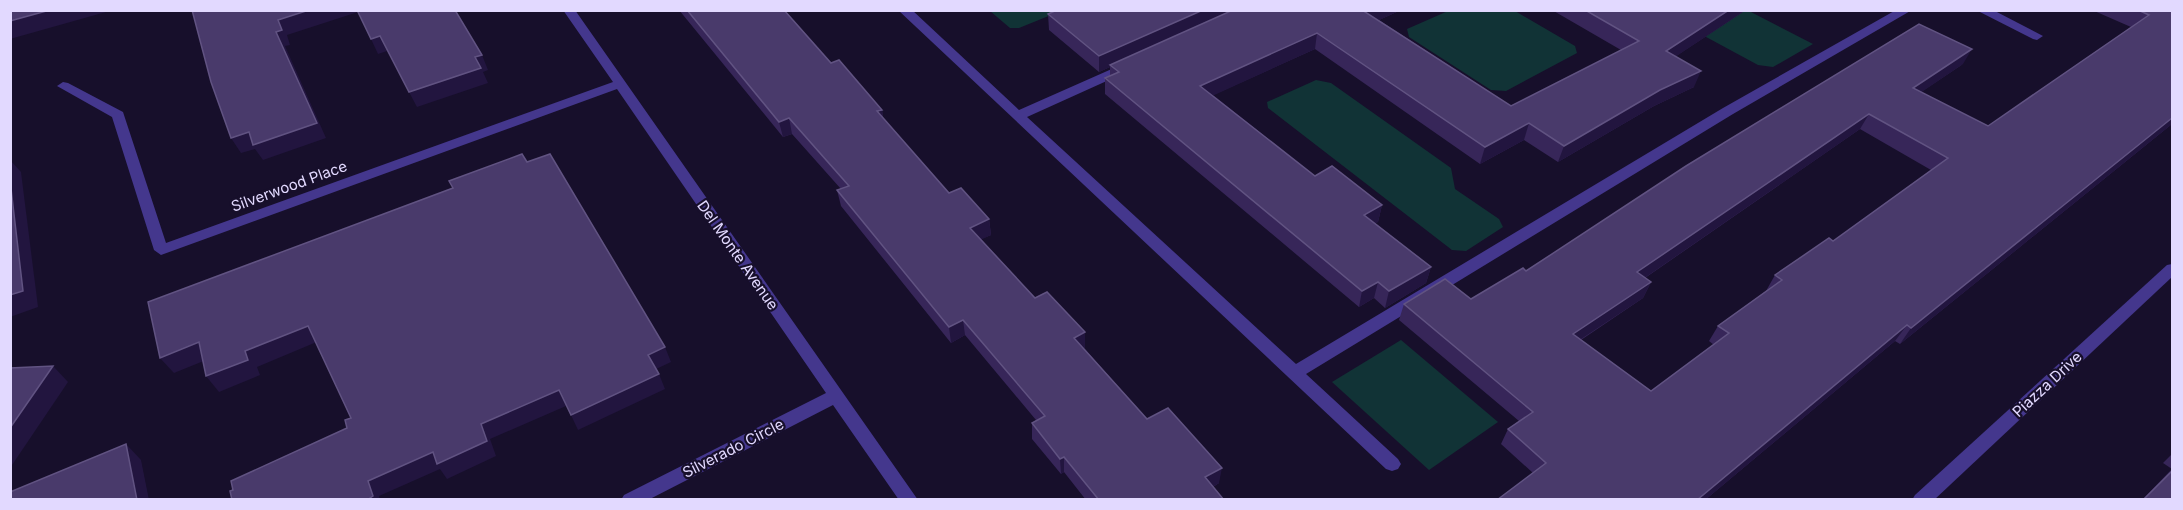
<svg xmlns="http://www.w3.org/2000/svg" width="2183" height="510" font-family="Inter,sans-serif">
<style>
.green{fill:#113336}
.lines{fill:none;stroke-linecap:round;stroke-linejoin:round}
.minor{fill:#44378d;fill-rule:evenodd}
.wall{fill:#372659;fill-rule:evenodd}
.shaded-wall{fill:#22153f}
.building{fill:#493a6b;stroke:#615382;stroke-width:1.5;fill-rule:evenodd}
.labels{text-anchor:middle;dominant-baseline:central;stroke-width:4.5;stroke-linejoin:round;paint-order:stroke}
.street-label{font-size:15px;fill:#e2d9ff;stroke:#170f2b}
</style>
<rect width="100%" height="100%" fill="#170f2b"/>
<g class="green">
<path d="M990,11H1061L1019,28H1010Z"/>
<path d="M1448,11H1515L1575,46L1577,53L1506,91L1491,90L1409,37L1407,29Z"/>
<path d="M1658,11H1749L1813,44L1773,67L1758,65Z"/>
<path d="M1316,80L1331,83L1451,168L1455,189L1499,219L1503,227L1466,251L1452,250L1268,108L1267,102Z"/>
<path d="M1401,340L1498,422L1429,470L1332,382Z"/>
</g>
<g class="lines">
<g class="minor">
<path d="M563,10H575L918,500H899L833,405L648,500H621L624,495L826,393L617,89L161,255L154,250L112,117L57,86L63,82L68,83L123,112L166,243L613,82Z"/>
<path d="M898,10H912L1019,110L1123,64H1131V70L1027,117L1296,364L1723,108L1896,10H1912L1733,114L1306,374L1398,459L1401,464L1398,469L1392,471L1386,469Z"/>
<path d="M1976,10H1993L2043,36L2037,40L2033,39Z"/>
<path d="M2172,264V277L1934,500H1912L1915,495L2167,265Z"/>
</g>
</g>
<g class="wall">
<path d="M679,10H786L785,11L831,63L882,110L883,118L949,193L989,219L991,235L981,239L1035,298L1085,348H1084L1147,419L1219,483L1213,487L1224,500H1086L1064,472L1061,474L1032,439V423L1036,420L965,335L951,343L841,206L837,190L841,189L792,134L783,137Z"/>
<path d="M1057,10H1401L1379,20L1511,106L1621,50L1552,10H1746L1676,56L1694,87L1654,106L1558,162L1524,140L1480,164L1315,49L1213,95L1315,176L1382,205L1378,222L1375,223L1431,267L1426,283L1385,308L1374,298L1359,307L1105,94V78L1110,76V67L1099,72L1049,30L1048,14Z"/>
<path d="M2092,10H2172V124L1900,344L1895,341L1705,500H1497L1533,473L1501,444L1508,429L1519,421L1399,320L1404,304L1471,299L1526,271L1963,64L1921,92L1988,126L2131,27ZM1860,129L1931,170L1833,241L1775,275L1766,291L1718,326L1709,341L1714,345L1651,391L1581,340L1643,298L1651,282L1645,278Z"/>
<path d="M2172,454V469L2163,463Z"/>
<path d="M2172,469V500H2142Z"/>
</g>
<g class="shaded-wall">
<path d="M50,10H113L10,39V21Z"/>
<path d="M309,10H357L358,12L287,35L290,45L285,46L326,138L263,160L255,149L241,153L231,138L278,20Z"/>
<path d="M1203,10H1238L1110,65V67L1099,72V56Z"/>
<path d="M1368,10H1401L1362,28L1365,12Z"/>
<path d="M1729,10H1746L1660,67L1666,51Z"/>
<path d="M1317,33L1315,49L1199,102L1200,86Z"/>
<path d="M380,36L387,51L378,54L371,39Z"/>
<path d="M1972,49L1963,64L1904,104L1913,88Z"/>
<path d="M482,55L488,70L483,72L488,83L417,107L409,92L475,57Z"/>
<path d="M1701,71L1694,87L1654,106L1558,162L1564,146L1660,90Z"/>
<path d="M882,110L884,125L877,111Z"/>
<path d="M1869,114L1860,129L1630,288L1637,272Z"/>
<path d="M789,118L792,134L783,137L779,122Z"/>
<path d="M2172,118V124L1900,344L1911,328Z"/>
<path d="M1529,123L1524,140L1480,164L1485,147Z"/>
<path d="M10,160L21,172L38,307L10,317Z"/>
<path d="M1382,205L1378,222L1361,231L1364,215Z"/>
<path d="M989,219L991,235L972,244L970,228Z"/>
<path d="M1431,267L1426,283L1385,308L1389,291Z"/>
<path d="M1378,282L1374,298L1359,307L1362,291Z"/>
<path d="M1651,282L1643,298L1566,349L1573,334Z"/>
<path d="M963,320L965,335L951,343L949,327Z"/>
<path d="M1907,325L1895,341L1705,500H1697Z"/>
<path d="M308,326L319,341L257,367L260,375L219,392L206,376L245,351Z"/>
<path d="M1085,332V348L1074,353V338Z"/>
<path d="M199,342L211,358L174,373L160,358Z"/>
<path d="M665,347L671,362L654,370L648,355Z"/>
<path d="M53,366L68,382L10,468V428Z"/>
<path d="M659,374L665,389L578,430L571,415Z"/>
<path d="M559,390L566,406L490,439L496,456L447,479L440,469L379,496L380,500H367L368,481L481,424Z"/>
<path d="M126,444L141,460L149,500H137Z"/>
<path d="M1064,457V472L1061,474L1060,459Z"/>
<path d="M1222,468L1219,483L1203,493L1205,477Z"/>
</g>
<g class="building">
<path d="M10,10H50L10,21Z"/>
<path d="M192,10H309L278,20L282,30L276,32L317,123L253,145L249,132L231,138L211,82Z"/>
<path d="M357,10H455L482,55L475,57L481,68L409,92L380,36L371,39Z"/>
<path d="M687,10H784L831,63L839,60L882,110L877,111L949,193L961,188L989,219L970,228L1035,298L1047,292L1085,332L1074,338L1147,419L1168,408L1222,468L1205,477L1224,500H1099L1064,457L1060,459L1032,423L1045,416L963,320L949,327L837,190L849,186L789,118L779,122Z"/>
<path d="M1057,10H1203L1099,56L1048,14Z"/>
<path d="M1233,10H1368L1365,12L1511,106L1639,41L1585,10H1729L1666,51L1701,71L1660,90L1564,146L1529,123L1485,147L1317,33L1200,86L1315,176L1332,166L1382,205L1364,215L1431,267L1389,291L1378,282L1362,291L1105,78L1119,72L1110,65Z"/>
<path d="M2138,10H2172V118L1911,328L1907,325L1697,500H1497L1546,463L1508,429L1533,412L1404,304L1445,279L1471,299L1523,268L1526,271L1686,166L1919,24L1972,49L1913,88L1988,126L2149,15ZM1869,114L1948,158L1833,241L1829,238L1775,275L1782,280L1718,326L1729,333L1651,391L1573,334L1651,282L1637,272Z"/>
<path d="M522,154L527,162L550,154L665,347L648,355L659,374L571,415L559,390L481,424L487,441L437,464L433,452L368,481L373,496L367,500H232L230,491L233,490L231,481L347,428L345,420L351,418L308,326L245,351L248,360L206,376L199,342L160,358L148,302L453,188L449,181Z"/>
<path d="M10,180L23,291L10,295Z"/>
<path d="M53,366L10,428V368Z"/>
<path d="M126,444L137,500H10V492Z"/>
<path d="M2172,471V500H2143Z"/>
</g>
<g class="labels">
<g class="street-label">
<text transform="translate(289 186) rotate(-20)">Silverwood Place</text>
<text transform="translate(738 255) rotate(55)">Del Monte Avenue</text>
<text transform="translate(2047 384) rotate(-43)">Piazza Drive</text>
<text transform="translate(733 448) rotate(-27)">Silverado Circle</text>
</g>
</g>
<rect width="2183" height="510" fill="none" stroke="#e2d9ff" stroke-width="24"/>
</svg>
